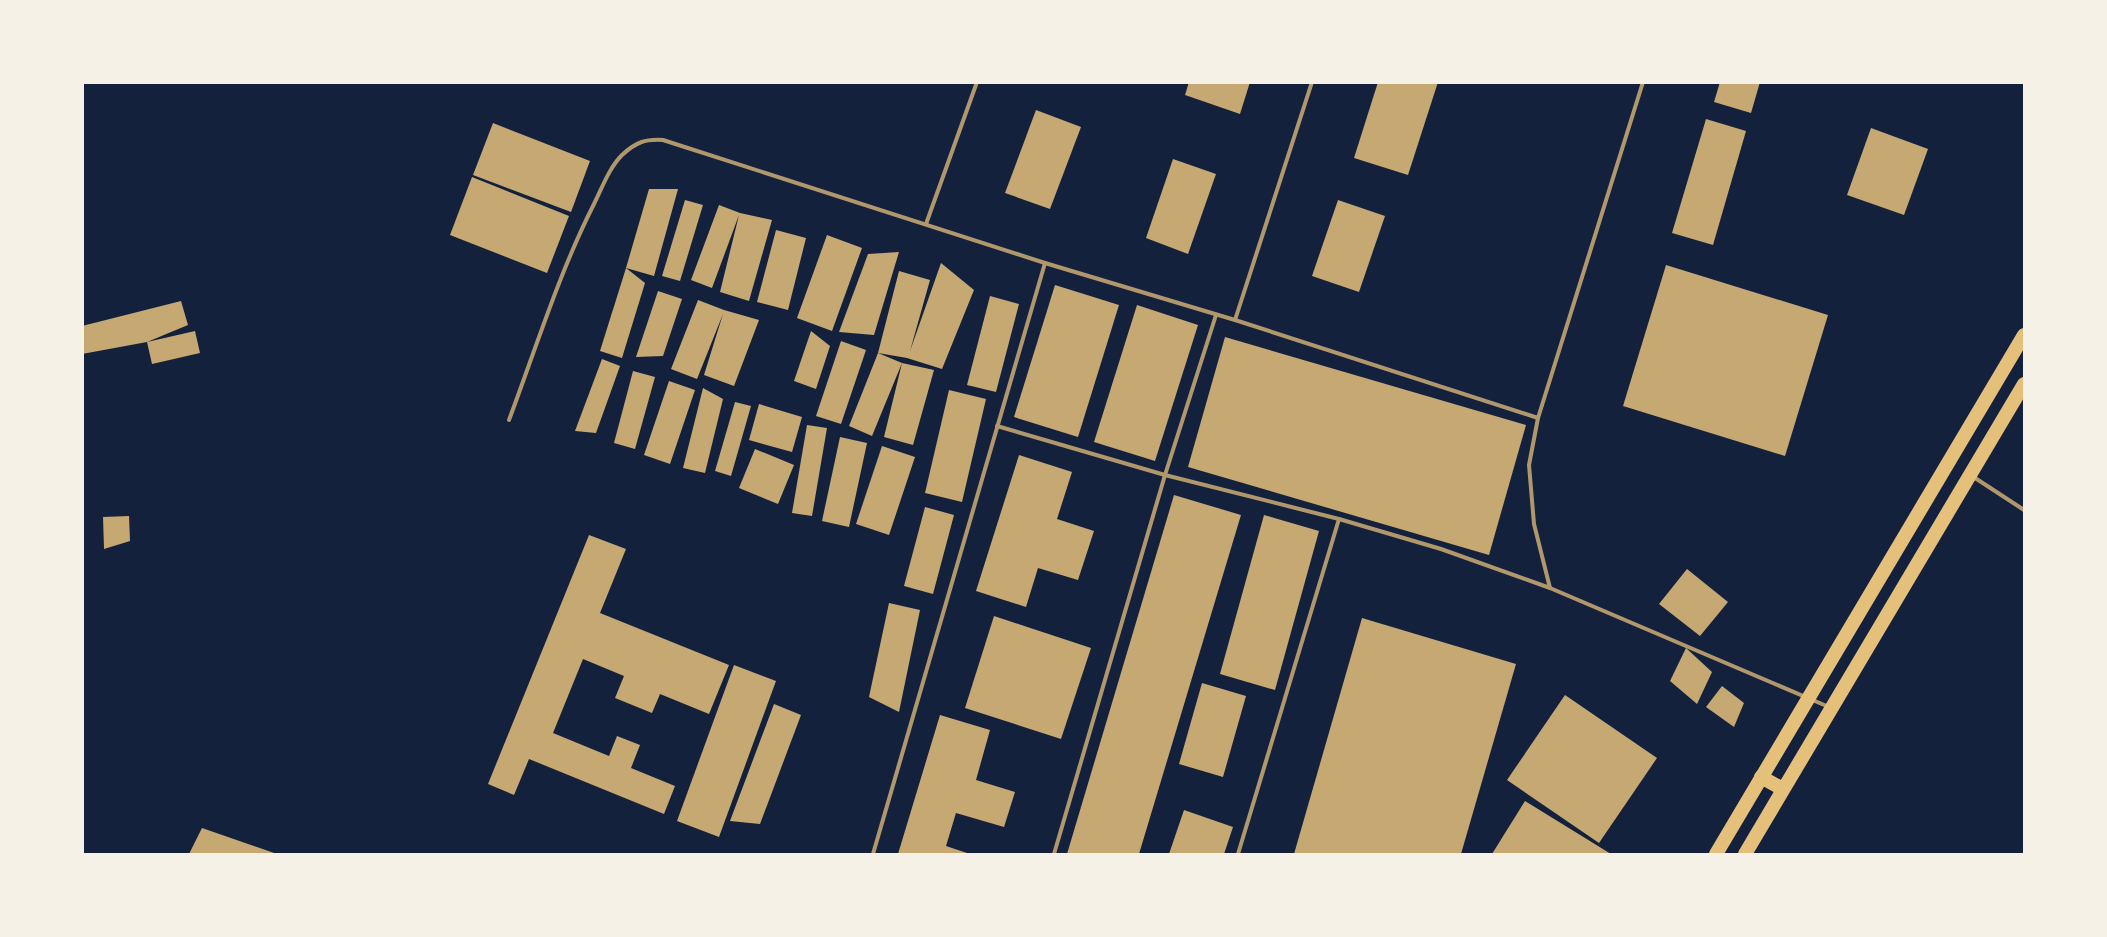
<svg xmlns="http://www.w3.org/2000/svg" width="2107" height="937" font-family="Cabin,sans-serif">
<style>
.building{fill:#c6a872}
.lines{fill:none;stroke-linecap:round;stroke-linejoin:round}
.service{stroke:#b1986c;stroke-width:4}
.trunk{stroke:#e5c07b;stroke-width:14}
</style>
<rect width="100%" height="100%" fill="#14213d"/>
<g class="building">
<path d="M1189,82H1250L1240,114L1185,95Z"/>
<path d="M1378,82H1438L1408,175L1354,158Z"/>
<path d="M1720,82H1760L1751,113L1714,102Z"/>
<path d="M1036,110L1081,127L1050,209L1005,193Z"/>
<path d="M1706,119L1746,131L1713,245L1672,233Z"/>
<path d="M493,123L590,161L571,212L473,175Z"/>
<path d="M1871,128L1928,149L1904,215L1847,195Z"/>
<path d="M1173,159L1216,174L1188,254L1146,238Z"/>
<path d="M472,177L569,216L547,273L450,235Z"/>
<path d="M649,189H678L654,276L626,268Z"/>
<path d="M685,200L703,205L680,281L662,276Z"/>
<path d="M1338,200L1385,216L1359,292L1312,276Z"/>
<path d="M719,205L740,213L772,220L749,301L720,292L739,215L712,288L691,280Z"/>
<path d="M776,230L806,238L788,310L757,302Z"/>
<path d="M827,235L862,248L832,331L797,318Z"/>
<path d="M899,252L874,335L839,332L868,254Z"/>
<path d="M941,263L974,290L942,369L907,358L878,353L902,363L934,370L913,445L884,437L902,363L872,436L849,426L878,353L899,271L930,280L910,351Z"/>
<path d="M1666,265L1828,315L1785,456L1623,406Z"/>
<path d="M626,268L645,283L622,358L600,351Z"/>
<path d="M1055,285L1119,305L1078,437L1014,417Z"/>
<path d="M658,291L682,299L663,356L636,357Z"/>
<path d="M990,296L1019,304L996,392L967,385Z"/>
<path d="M698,300L724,310L759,320L734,386L704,375L723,314L697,379L671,369Z"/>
<path d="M181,301L188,325L147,342L195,331L200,353L152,364L147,342L82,354V326Z"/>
<path d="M1137,305L1198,325L1155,461L1094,442Z"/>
<path d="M811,331L830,346L816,389L794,381Z"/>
<path d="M1225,337L1526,425L1489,555L1188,467Z"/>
<path d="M841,341L866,350L841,424L816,416Z"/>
<path d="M602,359L620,366L596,433L575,431Z"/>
<path d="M633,371L655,377L635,449L614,443Z"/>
<path d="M669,381L695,390L670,464L644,455Z"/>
<path d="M703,388L723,399L705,473L683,468Z"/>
<path d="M949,390L986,399L962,502L925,493Z"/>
<path d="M735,402L751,406L731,476L715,471Z"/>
<path d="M759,404L802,417L792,452L749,440Z"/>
<path d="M807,425L827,428L812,516L792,513Z"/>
<path d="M840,437L867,443L849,527L822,521Z"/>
<path d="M882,446L915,457L889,535L856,524Z"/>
<path d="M755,449L794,465L778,504L739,488Z"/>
<path d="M1019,455L1072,472L1057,519L1094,531L1078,580L1038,568L1026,607L976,591Z"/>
<path d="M1174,495L1241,515L1139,854H1067Z"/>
<path d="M925,507L954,515L933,594L904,586Z"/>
<path d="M1264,515L1319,531L1275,690L1220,674Z"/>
<path d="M129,516L130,541L104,549L103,517Z"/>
<path d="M589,535L626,549L600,613L729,665L709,714L660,694L652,713L615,698L624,676L583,659L553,733L609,756L617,736L640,745L631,768L675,786L664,814L529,759L514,795L488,784Z"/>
<path d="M1687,569L1728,602L1700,636L1659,604Z"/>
<path d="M889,603L920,610L899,712L869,697Z"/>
<path d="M994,616L1091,648L1061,739L965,708Z"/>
<path d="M1362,618L1516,664L1461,854H1294Z"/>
<path d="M1686,648L1712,672L1697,704L1670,681Z"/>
<path d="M734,665L776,681L719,837L677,821Z"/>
<path d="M1202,683L1246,696L1223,777L1179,764Z"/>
<path d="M1722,686L1744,703L1734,727L1706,707Z"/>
<path d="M1565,695L1657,758L1599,843L1507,780Z"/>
<path d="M774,704L801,715L760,824L730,821Z"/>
<path d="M940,715L990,730L976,780L1015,792L1004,827L956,813L946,846L967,853L966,854H898Z"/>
<path d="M1525,801L1611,854H1492Z"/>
<path d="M1184,810L1233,827L1224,854H1169Z"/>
<path d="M202,828L277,854H189Z"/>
</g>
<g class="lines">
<g class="service">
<path d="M926,224L977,82"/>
<path d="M1235,320L1312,82"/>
<path d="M509,420C536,348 559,273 594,204C602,188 609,168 622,155C636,142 645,139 663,140L1045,263L1235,320L1538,418"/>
<path d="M997,426L1165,475L1339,519L1441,549L1550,588L1829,707"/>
<path d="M1972,476L2024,510"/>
<path d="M1550,588L1534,524L1529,465L1538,418L1643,82"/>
<path d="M873,854L1045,263"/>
<path d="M1054,854L1165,475L1216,315"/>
<path d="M1238,854L1339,519"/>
</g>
<g class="trunk">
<path d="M1761,777L1783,789"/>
<path d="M1716,854L2024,335"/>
<path d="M1745,854L2024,384"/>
</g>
</g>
<rect width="2107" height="937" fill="none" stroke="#f6f1e7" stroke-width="168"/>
</svg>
